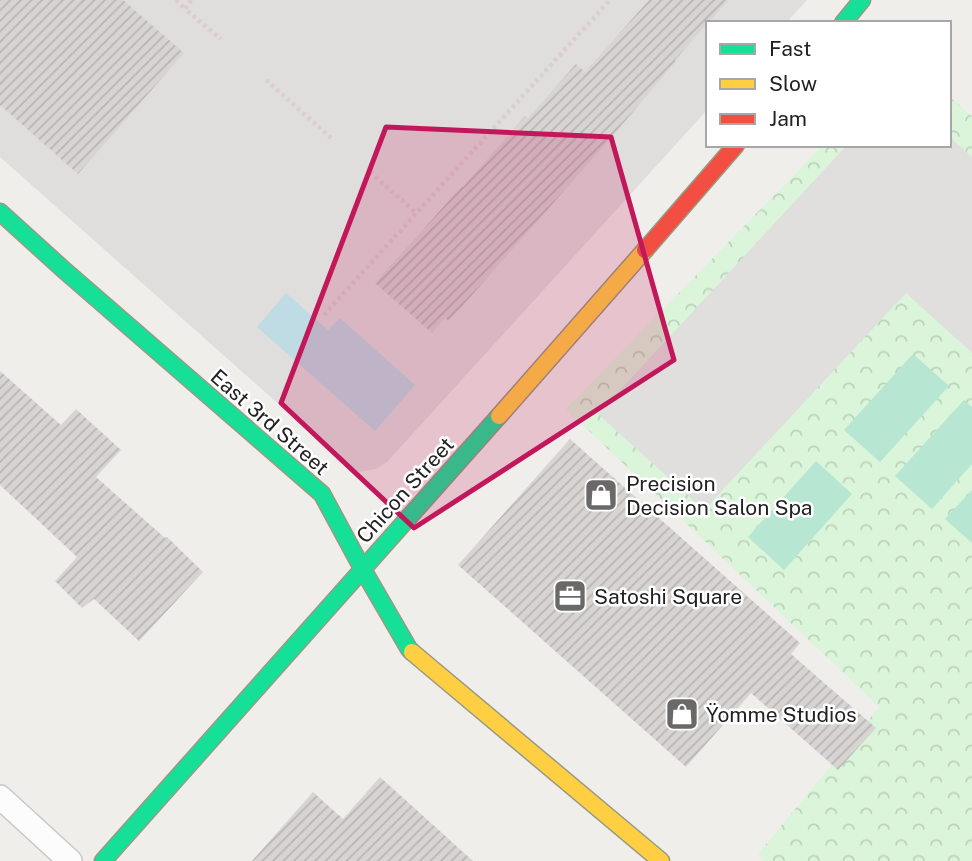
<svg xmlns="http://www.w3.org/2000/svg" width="972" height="861" font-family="'Public Sans',sans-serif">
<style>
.residential{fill:#dfdedc}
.park{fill:url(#park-crowns)}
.pitch{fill:#b7e6d2}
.parking{fill:#e0dfde}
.water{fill:#bfdbe3}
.building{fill:url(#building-hatch)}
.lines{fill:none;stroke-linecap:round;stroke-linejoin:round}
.lane-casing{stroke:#c9c8c7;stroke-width:26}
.fast-casing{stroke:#999a82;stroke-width:19}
.slow-casing{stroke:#999a82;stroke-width:19}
.jam-casing{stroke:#999a82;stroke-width:19}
.path{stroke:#dccecd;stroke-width:4.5;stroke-dasharray:3.5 3.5;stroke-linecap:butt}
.lane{stroke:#fdfcfc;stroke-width:23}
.fast{stroke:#16e098;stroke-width:16}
.slow{stroke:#ffcf43;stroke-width:16}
.jam{stroke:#f24e42;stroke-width:16}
.marked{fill:#c2185b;fill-opacity:0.2;stroke:#c2185b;stroke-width:5;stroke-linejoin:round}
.labels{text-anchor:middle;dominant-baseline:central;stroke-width:5;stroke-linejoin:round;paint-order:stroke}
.street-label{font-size:21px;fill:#222;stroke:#fff}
.poi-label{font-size:21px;fill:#222;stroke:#fff;text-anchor:start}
</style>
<defs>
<pattern id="park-crowns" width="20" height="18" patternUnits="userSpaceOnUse" patternTransform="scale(1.75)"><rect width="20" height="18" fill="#daf5da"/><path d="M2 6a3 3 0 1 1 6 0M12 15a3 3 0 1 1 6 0" fill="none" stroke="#bbd2bb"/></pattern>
<pattern id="building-hatch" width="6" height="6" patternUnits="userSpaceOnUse" patternTransform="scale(1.75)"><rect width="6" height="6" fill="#d7d4d2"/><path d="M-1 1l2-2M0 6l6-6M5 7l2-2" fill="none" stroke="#b8b6b4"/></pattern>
</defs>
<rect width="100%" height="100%" fill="#f0eeeb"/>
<path class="residential" d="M0,0H807L786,23H708V109L387,462L376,469L359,472L345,463L0,157Z"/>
<path class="park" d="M949,96L972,116V861H765L758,854L879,707L566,409L823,145H949Z"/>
<g class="pitch">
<path d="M913,354L949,386L880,462L844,430Z"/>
<path d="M964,400L972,407V464L932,509L895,476Z"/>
<path d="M816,461L852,494L784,570L748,537Z"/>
<path d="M972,490V543L945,519Z"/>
</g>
<path class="parking" d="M949,136L972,157V353L906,293L704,510L598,414L847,145H949Z"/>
<path class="water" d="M286,293L328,330L340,318L415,385L375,431L257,327Z"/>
<g class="building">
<path d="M0,0H123L184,53L78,174L0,105Z"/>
<path d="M649,0H728L675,60L676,61L616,132L449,321L445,318L432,333L375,283L462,186L463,187L525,116L528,118L576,64L585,72Z"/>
<path d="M0,371L61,425L76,409L121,450L96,477L165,538L167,537L203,572L139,641L94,599L82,608L55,581L77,557L0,485Z"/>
<path d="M570,439L800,643L791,654L876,728L838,770L751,693L686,767L458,565Z"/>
<path d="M380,777L473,861H252L313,792L343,819Z"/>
</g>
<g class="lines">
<defs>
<path id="lane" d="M0,797L70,861"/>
<g id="fast">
<path d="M843,23L862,0"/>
<path d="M0,212L64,270L322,494L362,568L409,649L412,652"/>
<path d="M103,861L499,416"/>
</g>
<g id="slow">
<path d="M499,416L645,250"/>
<path d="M412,652L661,861"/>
</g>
<path id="jam" d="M645,250L736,145"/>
</defs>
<use href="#lane" class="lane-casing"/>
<use href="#fast" class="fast-casing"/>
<use href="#slow" class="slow-casing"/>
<use href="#jam" class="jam-casing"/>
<g class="path">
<path d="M176,0L185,9"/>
<path d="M191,0L185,9L221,39"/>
<path d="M266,80L331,138"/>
<path d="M370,172L416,213"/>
<path d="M324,315L610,0"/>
</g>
<use href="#lane" class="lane"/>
<use href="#fast" class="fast"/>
<use href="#slow" class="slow"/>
<use href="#jam" class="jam"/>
</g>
<path class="marked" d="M386,127L611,137L674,360L414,528L281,403Z"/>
<defs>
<symbol id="shop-square" viewBox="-11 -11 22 22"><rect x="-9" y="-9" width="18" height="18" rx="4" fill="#6a6968" stroke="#fff"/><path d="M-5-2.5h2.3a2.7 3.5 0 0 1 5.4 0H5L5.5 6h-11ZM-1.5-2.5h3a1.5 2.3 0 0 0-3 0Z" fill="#fff"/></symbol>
<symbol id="office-square" viewBox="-11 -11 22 22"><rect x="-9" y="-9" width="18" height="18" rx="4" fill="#6a6968" stroke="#fff"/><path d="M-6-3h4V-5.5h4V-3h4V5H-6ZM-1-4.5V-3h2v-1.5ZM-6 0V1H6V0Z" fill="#fff"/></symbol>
</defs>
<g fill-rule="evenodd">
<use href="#shop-square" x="582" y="476" width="38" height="38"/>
<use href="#office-square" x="551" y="577" width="38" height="38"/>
<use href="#shop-square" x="663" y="695" width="38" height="38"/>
</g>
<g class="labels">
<g class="street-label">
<text transform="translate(270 422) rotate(41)">East 3rd Street</text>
<text transform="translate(405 490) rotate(-48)">Chicon Street</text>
</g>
<g class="poi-label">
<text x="626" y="483">Precision<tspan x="626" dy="24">Decision Salon Spa</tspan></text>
<text x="594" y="596">Satoshi Square</text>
<text x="706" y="714">Ÿomme Studios</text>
</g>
</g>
<rect x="706" y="21" width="245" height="126" fill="#ffffff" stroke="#a7a7a7" stroke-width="2"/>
<rect x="720" y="44" width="35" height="10" fill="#16e098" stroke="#a7a7a7" stroke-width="2"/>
<text x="769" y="56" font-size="21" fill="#222222">Fast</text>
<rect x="720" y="79" width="35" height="10" fill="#ffcf43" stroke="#a7a7a7" stroke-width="2"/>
<text x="769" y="91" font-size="21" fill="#222222">Slow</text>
<rect x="720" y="114" width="35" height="10" fill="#f24e42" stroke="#a7a7a7" stroke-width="2"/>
<text x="769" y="126" font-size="21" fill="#222222">Jam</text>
</svg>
